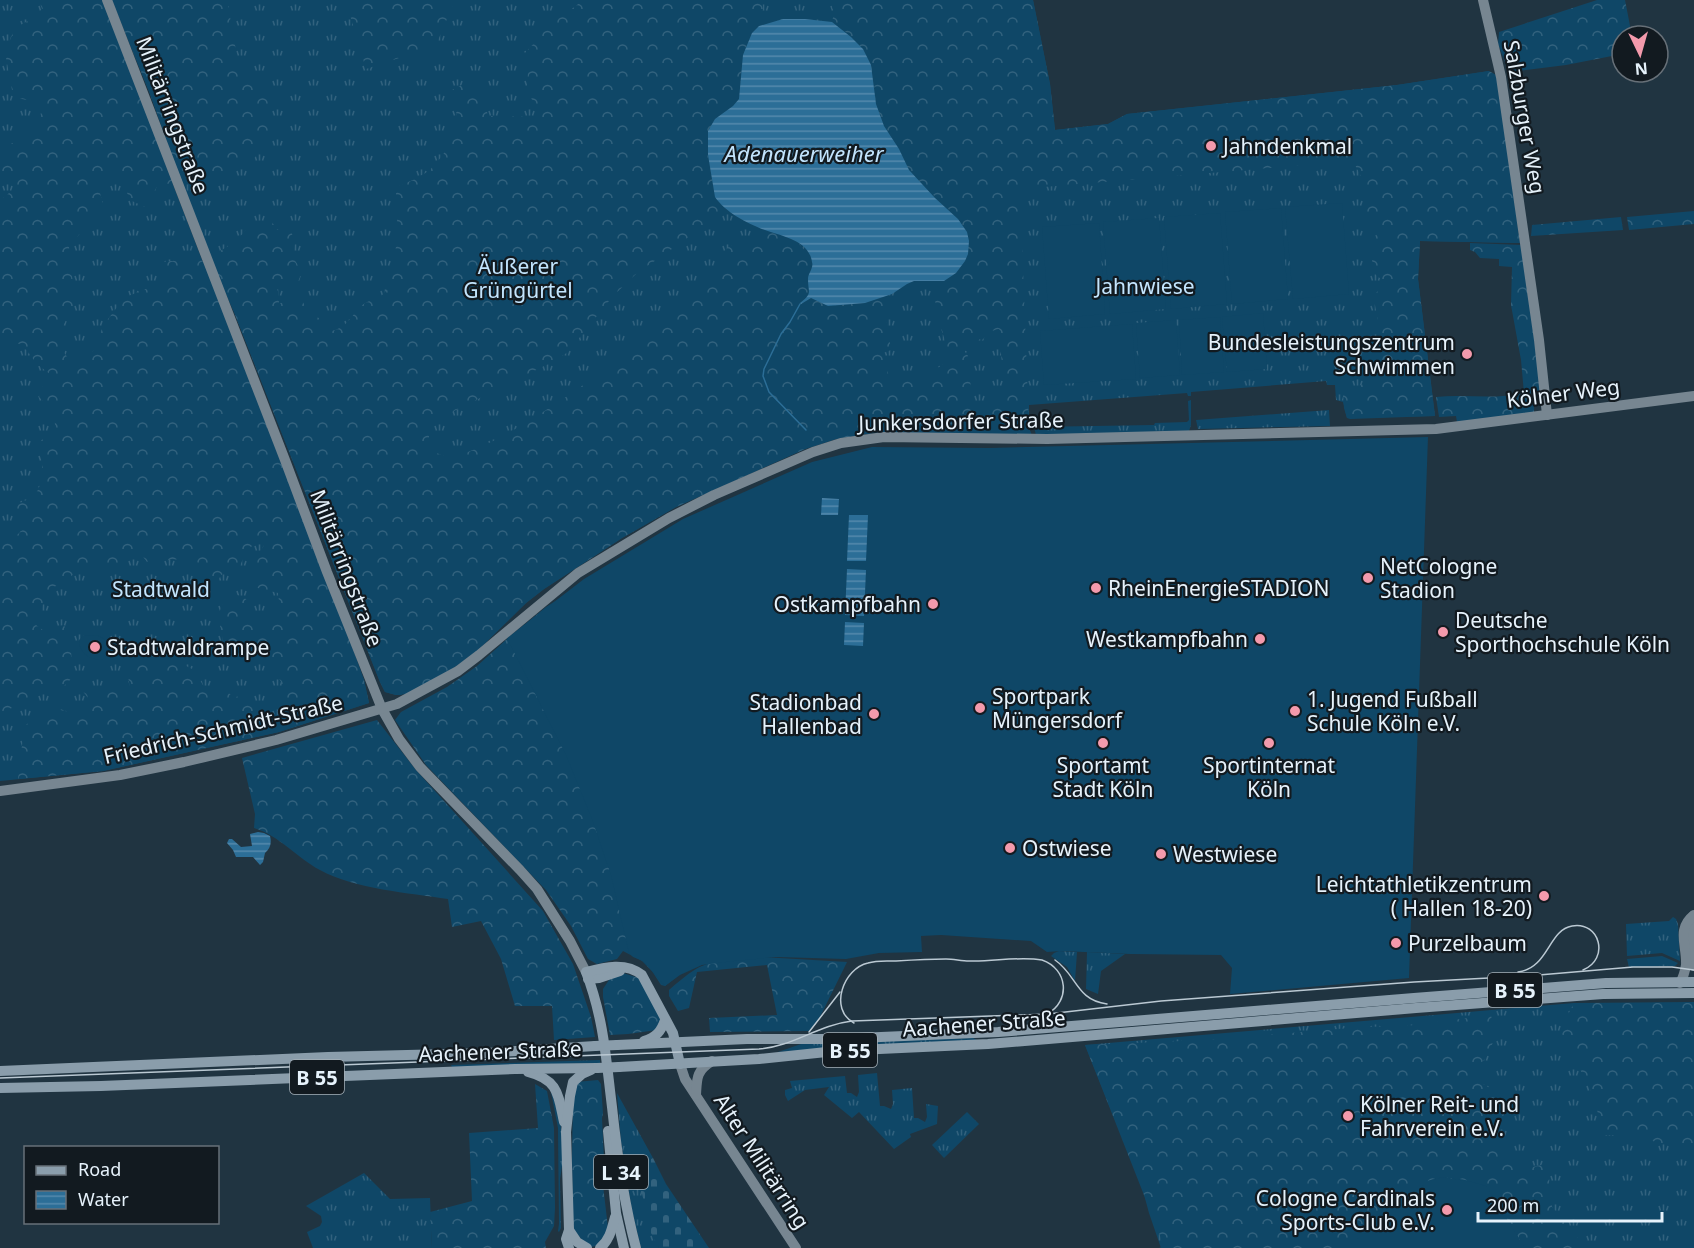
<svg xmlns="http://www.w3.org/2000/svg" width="1694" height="1248" font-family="'Noto Sans',sans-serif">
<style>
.grass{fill:url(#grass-tufts)}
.forest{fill:url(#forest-crowns);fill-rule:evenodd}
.cemetery{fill:url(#cemetery-stones)}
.pitch{fill:#0f4767}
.water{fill:url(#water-rules)}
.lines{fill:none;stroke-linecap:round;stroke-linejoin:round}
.stream{stroke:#2c6e97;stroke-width:1.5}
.secondary{stroke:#778691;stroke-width:10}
.primary{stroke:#8a9dab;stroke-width:10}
.tram{stroke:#bbc9d3;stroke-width:1.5}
.primary-bridge{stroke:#8a9dab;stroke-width:10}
.poi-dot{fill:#f39aac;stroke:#121a20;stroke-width:2}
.labels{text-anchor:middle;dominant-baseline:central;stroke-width:4.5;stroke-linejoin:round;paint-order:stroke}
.shield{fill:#121a20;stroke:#a6b1b9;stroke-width:1.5}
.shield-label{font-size:20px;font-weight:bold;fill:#e6f2fb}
.street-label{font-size:21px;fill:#e6f2fb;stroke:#121a20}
.poi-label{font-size:21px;fill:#e6f2fb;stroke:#121a20;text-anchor:start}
.park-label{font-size:21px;fill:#c3e5fe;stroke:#121a20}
.water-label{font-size:22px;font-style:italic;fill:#c2e4fd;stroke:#121a20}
</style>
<defs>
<pattern id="grass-tufts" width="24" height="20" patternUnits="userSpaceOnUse" patternTransform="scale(1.5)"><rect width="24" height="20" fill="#0f4767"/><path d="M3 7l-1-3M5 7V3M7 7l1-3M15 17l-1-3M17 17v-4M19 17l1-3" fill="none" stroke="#32627e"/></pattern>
<pattern id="forest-crowns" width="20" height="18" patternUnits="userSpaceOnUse" patternTransform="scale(1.5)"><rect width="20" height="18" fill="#0f4767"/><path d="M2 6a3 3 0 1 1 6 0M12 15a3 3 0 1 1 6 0" fill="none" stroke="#32627e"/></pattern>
<pattern id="cemetery-stones" width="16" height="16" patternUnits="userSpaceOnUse" patternTransform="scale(1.5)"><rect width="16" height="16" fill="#0f4767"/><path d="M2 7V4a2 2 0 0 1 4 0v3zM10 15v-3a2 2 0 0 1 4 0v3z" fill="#32627e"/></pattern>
<pattern id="water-rules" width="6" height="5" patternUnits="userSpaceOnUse" patternTransform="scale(1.5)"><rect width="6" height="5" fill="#2c6e97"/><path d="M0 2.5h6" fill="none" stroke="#558aac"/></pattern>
</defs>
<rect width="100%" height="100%" fill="#203441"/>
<g class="grass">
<path d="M0,0H102L364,680L369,703L279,732L103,771L0,781Z"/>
<path d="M112,0H1033L1050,84L1055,130L1108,124L1127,114L1397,85L1489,71L1520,243L1420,241L1418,279L1435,416L1347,418L1343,402L1336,400L1335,385H1327L1326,381L1191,392V396H1188L1187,393L1029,405V436L878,432L836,439L805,449L676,507L622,538L544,589L526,603L478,650L401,695H396L385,692L380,682L234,312L206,249L150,94Z"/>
<path d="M1191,400V425L1189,431L1036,435L1034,427L1154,425L1155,423L1187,422L1189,420L1188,401Z"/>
<path d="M1329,410L1330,426L1198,429L1196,420Z"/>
<path d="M1673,917L1676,919L1678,924L1680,961L1662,953L1627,956L1626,924L1669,921Z"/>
<path d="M1059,951L1077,952L1075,981L1067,967L1051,956L1054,953Z"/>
<path d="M1087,952L1125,954L1101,971L1098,994L1086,989Z"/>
<path d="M1662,956L1678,963L1675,966L1629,967L1627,959Z"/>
<path d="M1694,1002V1248H1161L1149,1213L1142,1187L1085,1045L1574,1003Z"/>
<path d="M973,1038L977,1040L778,1052L804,1043Z"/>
<path d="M600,1060V1063L452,1067L451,1065Z"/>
<path d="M877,1073L880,1106H884L891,1109L893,1104L892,1090L912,1088L914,1118H918L925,1122L927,1117L926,1104L938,1106L937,1124L910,1134L911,1137L894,1149L859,1112L852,1118L824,1095L829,1087L805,1090L788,1101L785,1095V1090L792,1088L790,1081L845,1076L847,1093H851L857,1097L859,1092L858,1075Z"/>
<path d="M550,1087L560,1119L562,1134L563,1160L560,1179L561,1228L559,1232L558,1231L559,1224L558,1128Z"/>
<path d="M617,1093L653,1158L636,1168L659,1248H641L632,1211L621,1142Z"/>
<path d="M967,1112L979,1124L944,1158L932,1145Z"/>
<path d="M364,1173L390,1199L430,1198L432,1248H313L307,1232L320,1226L322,1222L321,1216L306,1206Z"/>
</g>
<g class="forest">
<path d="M39,0H102L174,183L158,185L145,207L132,201L117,177L97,181L104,209L90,221L69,247L71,272L75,289L73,308L57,336L65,354L72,363L98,348L102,327L124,298L145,289L159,291L165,290V280L161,263C166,261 170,261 176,261C189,260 191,254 205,263L311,529L364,680L369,703L279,732L103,771L18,779L23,737L20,730L21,727L56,709L88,716V698L82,690L84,688L90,687L97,696L106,690L118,692L130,691L128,674L144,657L163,654L194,670L207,692L228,693L236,697L242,695L248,697L251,704L264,707L277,716L288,702L283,685L266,657H246L224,644C221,631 214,609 227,599C230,597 233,596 237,595L246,599L249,606L248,613C255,620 259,625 269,621C268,612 272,607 279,601L278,593C268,590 262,592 254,585L253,569L256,563L253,557L260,552L264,545L262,541L258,540L246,552L239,568L221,575L217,583L210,589L199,585V576L206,570L192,558L147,562L138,550L115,565L81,570L58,584L44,596L41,614L36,625L44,631L64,625L71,645L72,678L63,687L45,690L29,697L12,708L0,712V533L9,527L12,539L24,529C22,522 14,515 16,507C19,501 28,501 32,497C46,487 42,457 40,442L55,425L54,411L39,397L45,381L51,375L37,364L22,344L0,343V201L17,186L0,169V144L7,146L22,138H27C32,133 34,126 40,120L42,103L17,98L12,90L5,52L15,28L35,17L42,9Z"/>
<path d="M112,0H227L240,73C246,75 253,77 257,81C276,98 275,130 261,150C256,158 245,166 236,171C223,179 197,180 181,181L150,94Z"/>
<path d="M347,0H455L436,45L425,57L409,67L402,57L366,69L347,5Z"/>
<path d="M582,0H762L763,9L757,21L743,55L739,99L729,110L707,139L708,155L715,197L724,207L712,221L636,274L613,296L568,352L556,360L446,415C432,424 419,443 439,454C470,473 620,360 648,336C667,319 685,300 704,282C708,278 713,274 717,269C722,262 722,251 730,246C732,245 736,245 739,244C748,242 754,235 759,228L782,234L795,240L810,256L813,265L809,276L810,289L807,300L812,298L828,306L874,301L883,297L891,350L883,353L889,377L912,378L930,374L951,358L935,311L936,282L944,281L969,241C959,206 919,192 903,160C896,144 884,128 878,111C873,97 876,80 871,66C865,47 848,32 832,22L834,13L830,0H1033L1050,84L1055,130L1108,124L1127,114L1397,85L1489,71L1498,76L1520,243L1420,241L1418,279L1435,416L1350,419L1347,418L1344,408L1343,391L1359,387L1369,377L1383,346L1373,295L1387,284L1376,275L1367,242L1384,229L1370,222L1367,212L1365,184L1353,161L1020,189L1029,427L1032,436L878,432L836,439L805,449L676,507L622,538L544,589L526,603L478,650L461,663L437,679L406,694L396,695L385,692L380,682L234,312L210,257L235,242L247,229L263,233L272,222L277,230L289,227L295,241L293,257L299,267L300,277L297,284L276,288L278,291L279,303L303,302L308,313L321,319V330C339,335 349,321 358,309C366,299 378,301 385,292C388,289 389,284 390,280C398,250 398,222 396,192L398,186L413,180L429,171L443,155L451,138L457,114L451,99L452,90L462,85C484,92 483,94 488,116L535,117V103L529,96L527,86L528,71L523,55L538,39L549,19L575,7ZM999,329L1005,402L972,401L968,356L963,349L973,341L975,343L980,339L982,340L992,331Z"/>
<path d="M1597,0H1625L1632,36H1622V54L1566,65L1511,72L1508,70L1498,44L1499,32Z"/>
<path d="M1694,211V224L1629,230L1627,217Z"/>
<path d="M1621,217L1623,230L1531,236L1532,225Z"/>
<path d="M1470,243L1522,245L1543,405L1534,406V413L1457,422L1456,416L1439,417L1436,397C1466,394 1495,400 1524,393L1521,360L1511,305L1512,267L1499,266V259L1480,258L1475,252L1470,250Z"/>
<path d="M633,553L727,954L681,973L665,986L661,985L652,971L642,961L623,951L617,959L597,964L588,959L571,926L546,890L426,765L395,720L401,712L447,687L477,666L507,639L546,607Z"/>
<path d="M377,720L416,770L543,911L573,964L591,1017L595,1037L554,1040L552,1006H515L501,959L481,921L452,927L448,899C409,893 355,889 320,870C297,858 280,836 254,828L255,814L242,758Z"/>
<path d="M761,957L847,962L820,1017L809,1031L710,1032L709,1018L777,1015L767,965L697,972L689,1008L678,1011L669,996V990C677,983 686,975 696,969C715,958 740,959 761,957Z"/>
<path d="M623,973L639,978L661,1019L657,1030L628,1034L610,1035L603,997V989L609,980Z"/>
<path d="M1574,1003H1694V1159L1669,1145L1628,1135H1603L1594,1097L1560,1030Z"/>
<path d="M1491,1015L1495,1037L1488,1055L1470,1076L1493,1090L1504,1102V1114L1493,1145L1507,1159L1525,1169L1545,1164L1549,1177L1552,1207L1586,1248H1525L1486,1186C1468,1180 1445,1174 1428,1181L1347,1248H1159L1164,1246L1085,1045L1206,1040L1361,1027L1406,1026Z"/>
<path d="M598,1080L601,1084L603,1114L602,1118L604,1160L601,1168L608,1228L607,1234L596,1246L591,1247L587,1245L573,1230L572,1159L573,1093L576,1082Z"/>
<path d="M535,1084L547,1091L554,1128L555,1208L554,1226L545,1242L546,1248H432L430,1212L472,1201L469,1133L538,1128Z"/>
</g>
<path class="cemetery" d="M653,1158L666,1184L709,1248H659L651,1233L636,1167Z"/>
<g class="pitch">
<path d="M1342,203L1349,294L1293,299L1285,207Z"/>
<path d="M1281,208L1288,299L1232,304L1225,212Z"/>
<path d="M1220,213L1227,304L1171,309L1164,217Z"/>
<path d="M1159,218L1166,309L1110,314L1103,222Z"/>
<path d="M1099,223L1105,314L1049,319L1042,227Z"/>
<path d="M1263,313L1267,369L1227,372L1222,317Z"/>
<path d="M1220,317L1224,372L1182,375L1179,320Z"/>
<path d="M1176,320L1180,375L1140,378L1136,323Z"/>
<path d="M1132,324L1136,379L1044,385L1040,331Z"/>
<path d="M1428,437L1409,978L1230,994L1232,968L1221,955L1130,954L1061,951L1047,952L1031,941L941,935L921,936L922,952L879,953L846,959L776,957L734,961L702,965L680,975L665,986L643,961L633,957L629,953L611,875L592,819L566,755L507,638L584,579L683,519L812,462L872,447L990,448Z"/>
<path d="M95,635C105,637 111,644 109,654L103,659C90,661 79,653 79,640L83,636Z"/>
<path d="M1443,1177L1472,1182L1486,1186L1525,1248H1347L1428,1181Z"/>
</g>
<g class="water">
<path d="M783,19H805L832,22L851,37L863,49L871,65L876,104L884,126L899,149L909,170L935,198L958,219L967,232L969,241L968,254L965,261L956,273L944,281H914L907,284L892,294L865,303L828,306L811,298L801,304L800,303C813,293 808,293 808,279C808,273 814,268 812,262C809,240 781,236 765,230C748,224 725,212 715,197L708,155V131L715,119L733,106L739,99L743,55L752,33L759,26Z"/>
<path d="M822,498L839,499L838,515H821Z"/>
<path d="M849,515H868L866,561H847Z"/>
<path d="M847,569L866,570L864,616L845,615Z"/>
<path d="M845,622L864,623L863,646L844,645Z"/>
<path d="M258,832L264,833L270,836C272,843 270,849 265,853L263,862L260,865L253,857H236L233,850L227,843L229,839H232L241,847L252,846L250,834Z"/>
</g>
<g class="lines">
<path class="stream" d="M800,304L790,322L781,334L764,369L763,376L769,392L806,430"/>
<g class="secondary">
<path d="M107,0L285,460L327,572L382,709L399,739L420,767L520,870L537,889L570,941L586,972"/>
<path d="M1483,0L1501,77L1539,340L1547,415"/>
<path d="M0,791L120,775L184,762L276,740L397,704L458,671L479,655L578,573L669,518L714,495L813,452L841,443L884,437L1047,439L1436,429L1694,396"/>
<path d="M1693,916L1691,941L1694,966"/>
<path d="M1680,983C1683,978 1685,971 1686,965C1687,945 1676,929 1694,915"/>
<path d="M680,1064L685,1079L796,1248"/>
<path d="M696,1095C697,1078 696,1071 712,1061"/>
</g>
<g class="primary">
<path d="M588,979L599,978L620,971"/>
<path d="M644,1041C656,1037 661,1032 665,1020"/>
<path d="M617,1045L747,1039H834L998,1032L1414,998L1606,983L1694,982"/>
<path d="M619,1067L759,1059L836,1051L988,1044L1416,1008L1603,994L1694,993"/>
<path d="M0,1071L328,1057L486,1053L595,1046"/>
<path d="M528,1072C559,1080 558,1095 564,1122"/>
<path d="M0,1088L101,1086L515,1069L597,1068"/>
<path d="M608,1131L616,1213L624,1248"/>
<path d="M569,1230L577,1242L587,1248"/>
<path d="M569,1248L566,1239L569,1230L566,1132L570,1096L573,1082L582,1074L591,1070"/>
<path d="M600,1248C610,1240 612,1228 615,1217"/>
<path d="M636,1248C624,1203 617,1154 612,1107C606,1059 604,1019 586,972C605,967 626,962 642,975L673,1033L680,1064"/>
</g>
<g class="tram">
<path d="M1055,960C1077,975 1076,1000 1107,1004"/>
<path d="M1518,972C1549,968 1548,930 1572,926C1600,921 1610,959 1583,970"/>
<path d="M854,1023C828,1009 844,968 868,963C877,960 887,961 896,961C912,960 929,959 946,959C954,959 961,961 969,961C993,962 1018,956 1042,960C1068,969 1071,1001 1047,1014"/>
<path d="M809,1032L840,992"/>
<path d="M0,1078L759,1049C792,1047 818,1025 852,1021L1048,1014L1161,1001L1414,982L1527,976L1633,967H1672L1694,970"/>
</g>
<g class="primary-bridge">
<path d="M595,1046L617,1045"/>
<path d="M597,1068L619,1067"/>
</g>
</g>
<g class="poi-dot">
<circle cx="1211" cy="146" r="6"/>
<circle cx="1467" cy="354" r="6"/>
<circle cx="1368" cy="578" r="6"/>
<circle cx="1096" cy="588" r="6"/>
<circle cx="933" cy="604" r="6"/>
<circle cx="1443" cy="632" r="6"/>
<circle cx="1260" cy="639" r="6"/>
<circle cx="95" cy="647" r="6"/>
<circle cx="980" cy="708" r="6"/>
<circle cx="1295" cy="711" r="6"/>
<circle cx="874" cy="714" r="6"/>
<circle cx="1103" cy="743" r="6"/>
<circle cx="1269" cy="743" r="6"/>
<circle cx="1010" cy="848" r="6"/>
<circle cx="1161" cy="854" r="6"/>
<circle cx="1544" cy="896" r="6"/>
<circle cx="1396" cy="943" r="6"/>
<circle cx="1348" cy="1116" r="6"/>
<circle cx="1447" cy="1210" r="6"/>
</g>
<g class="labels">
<g class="shield">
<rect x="1488" y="973" width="54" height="34" rx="4.5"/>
<rect x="823" y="1033" width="54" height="34" rx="4.5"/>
<rect x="290" y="1060" width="54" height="34" rx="4.5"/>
<rect x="594" y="1155" width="54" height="34" rx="4.5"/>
</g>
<g class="shield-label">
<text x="1515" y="990">B 55</text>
<text x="850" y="1050">B 55</text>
<text x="317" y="1077">B 55</text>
<text x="621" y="1172">L 34</text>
</g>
<g class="street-label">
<text transform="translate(173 115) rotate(69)">Militärringstraße</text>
<text transform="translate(1525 117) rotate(80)">Salzburger Weg</text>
<text transform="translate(1563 393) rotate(-7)">Kölner Weg</text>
<text transform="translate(961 421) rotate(-1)">Junkersdorfer Straße</text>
<text transform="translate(347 568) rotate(69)">Militärringstraße</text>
<text transform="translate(223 729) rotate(-13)">Friedrich-Schmidt-Straße</text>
<text transform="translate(984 1023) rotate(-4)">Aachener Straße</text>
<text transform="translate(500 1051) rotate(-2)">Aachener Straße</text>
<text transform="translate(762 1161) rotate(57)">Alter Militärring</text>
</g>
<g class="poi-label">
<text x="1223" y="146">Jahndenkmal</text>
<text x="1455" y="342" text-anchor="end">Bundesleistungszentrum<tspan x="1455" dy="24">Schwimmen</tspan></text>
<text x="1380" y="566">NetCologne<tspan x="1380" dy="24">Stadion</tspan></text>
<text x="1108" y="588">RheinEnergieSTADION</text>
<text x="921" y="604" text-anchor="end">Ostkampfbahn</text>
<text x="1455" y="620">Deutsche<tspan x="1455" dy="24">Sporthochschule Köln</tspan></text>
<text x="1248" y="639" text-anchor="end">Westkampfbahn</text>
<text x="107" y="647">Stadtwaldrampe</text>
<text x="992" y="696">Sportpark<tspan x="992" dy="24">Müngersdorf</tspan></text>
<text x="1307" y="699">1. Jugend Fußball<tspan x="1307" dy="24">Schule Köln e.V.</tspan></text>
<text x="862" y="702" text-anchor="end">Stadionbad<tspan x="862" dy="24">Hallenbad</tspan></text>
<text x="1103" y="765" text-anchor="middle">Sportamt<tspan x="1103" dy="24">Stadt Köln</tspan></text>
<text x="1269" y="765" text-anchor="middle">Sportinternat<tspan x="1269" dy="24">Köln</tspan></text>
<text x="1022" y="848">Ostwiese</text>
<text x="1173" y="854">Westwiese</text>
<text x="1532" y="884" text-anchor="end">Leichtathletikzentrum<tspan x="1532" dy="24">( Hallen 18-20)</tspan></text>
<text x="1408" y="943">Purzelbaum</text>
<text x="1360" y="1104">Kölner Reit- und<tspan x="1360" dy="24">Fahrverein e.V.</tspan></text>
<text x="1435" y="1198" text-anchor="end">Cologne Cardinals<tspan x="1435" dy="24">Sports-Club e.V.</tspan></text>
</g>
<g class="park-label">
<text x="518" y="266">Äußerer<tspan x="518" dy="24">Grüngürtel</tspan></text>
<text x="1145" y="286">Jahnwiese</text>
<text x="161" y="589">Stadtwald</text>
</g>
<g class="water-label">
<text x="804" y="153">Adenauerweiher</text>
</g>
</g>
<rect x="24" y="1146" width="195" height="78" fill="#121a20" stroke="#677078" stroke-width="1.5"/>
<rect x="36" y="1166" width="30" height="9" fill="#8a9dab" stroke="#677078" stroke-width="1.5"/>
<text x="78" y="1176" font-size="18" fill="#e6f2fb">Road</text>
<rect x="36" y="1191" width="30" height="18" fill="url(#water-rules)" stroke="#677078" stroke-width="1.5"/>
<text x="78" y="1206" font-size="18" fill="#e6f2fb">Water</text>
<g transform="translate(1640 54) rotate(175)"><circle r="28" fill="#121a20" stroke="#677078" stroke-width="1.5"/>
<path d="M0-4.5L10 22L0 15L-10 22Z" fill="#f39aac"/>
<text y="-9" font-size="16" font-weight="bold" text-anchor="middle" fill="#e6f2fb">N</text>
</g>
<path d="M1478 1212v9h184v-9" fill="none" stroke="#e6f2fb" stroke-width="3"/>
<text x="1487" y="1212" font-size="18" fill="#e6f2fb" stroke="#121a20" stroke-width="4.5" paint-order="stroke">200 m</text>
</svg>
